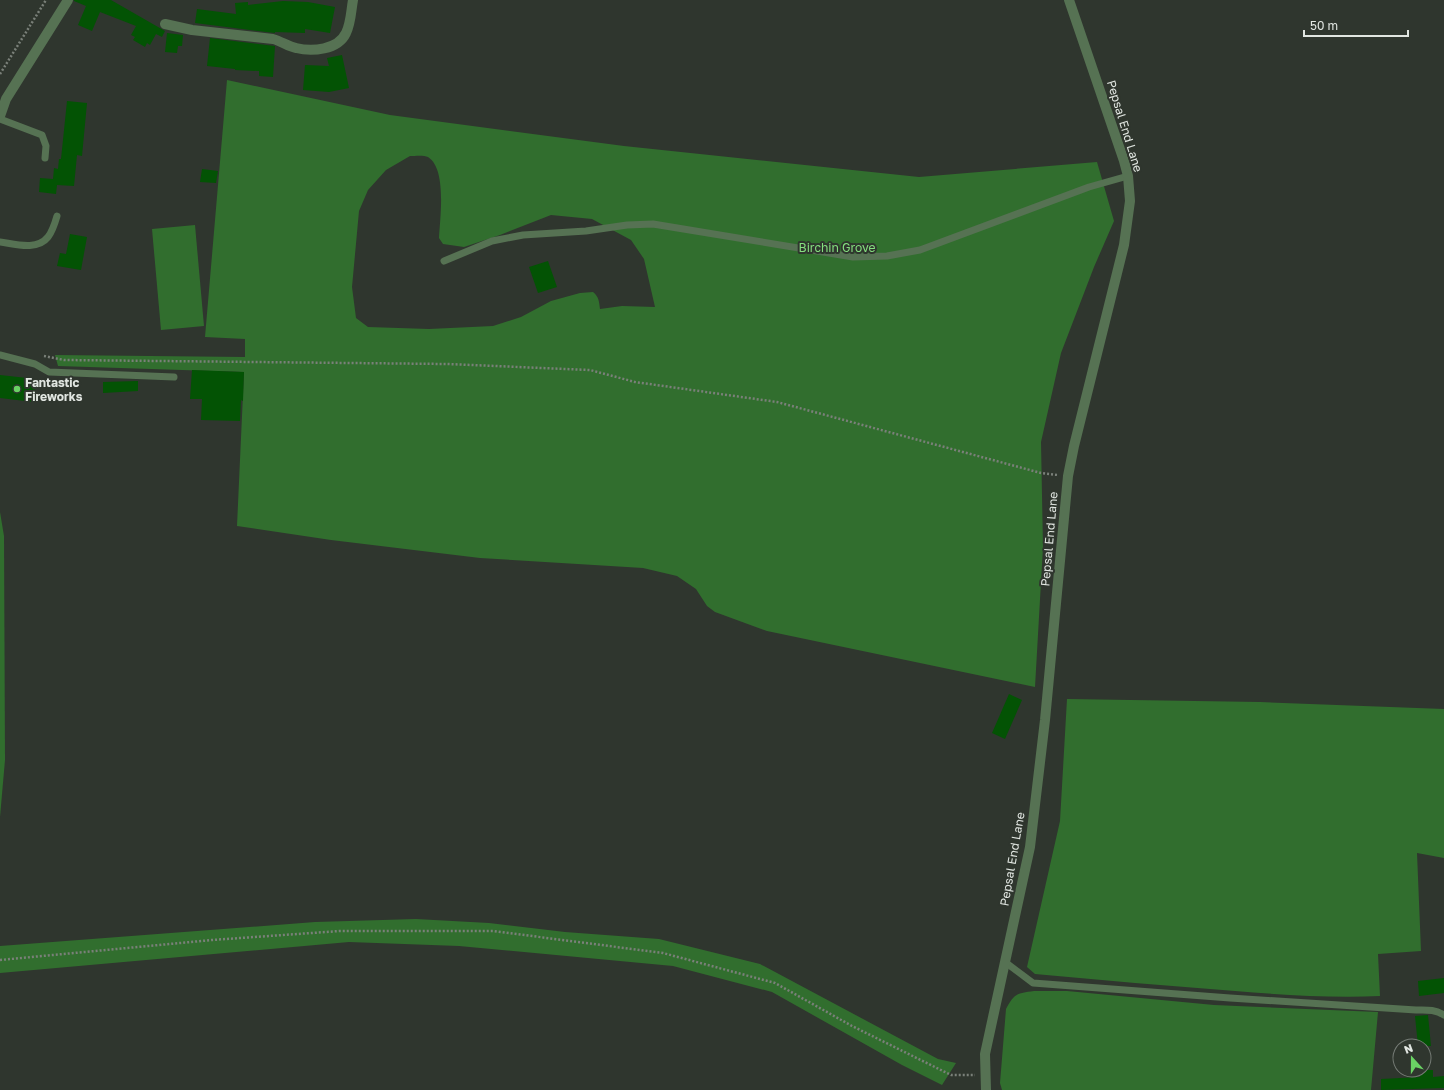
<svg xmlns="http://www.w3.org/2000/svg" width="1444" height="1090" font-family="'Golos Text',sans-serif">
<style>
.green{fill:#316e2e;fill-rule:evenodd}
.building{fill:#035304}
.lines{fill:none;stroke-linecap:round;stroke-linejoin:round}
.path{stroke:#7a8079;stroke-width:2.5;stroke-dasharray:2 2;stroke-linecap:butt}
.service{stroke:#567253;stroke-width:7}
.minor{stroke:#567253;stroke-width:10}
.poi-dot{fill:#6ad364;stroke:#2f362e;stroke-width:1.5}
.labels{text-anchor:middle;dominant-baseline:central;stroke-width:4;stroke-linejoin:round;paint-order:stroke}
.street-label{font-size:12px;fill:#e1e6e1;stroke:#2f362e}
.park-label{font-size:12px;fill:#85df7f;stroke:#2f362e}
.poi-label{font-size:12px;font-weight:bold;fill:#e1e6e1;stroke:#2f362e;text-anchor:start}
</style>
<rect width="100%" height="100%" fill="#2f362e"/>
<g class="green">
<path d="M227,80L390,115L624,146L919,177L1097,162L1114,221L1094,267L1061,353L1041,442L1043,547L1035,687L767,631L715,612L707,606L696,589L677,576L643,568L480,558L331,540L237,526L244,372L58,366L55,355L245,357V339L205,337ZM410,156C415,156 424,155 428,157C447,169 440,218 439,238L443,244L464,247L500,235L551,215L592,219L631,240L644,259L655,307L622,306L600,309C599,301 599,297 593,292L580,293L551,301L521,317L493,326L429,329L368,327L356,318L352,287L359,211L368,190L386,170Z"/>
<path d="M195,225L204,326L161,330L152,229Z"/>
<path d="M0,512L4,536L5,760L0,817Z"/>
<path d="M1067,699L1260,702L1444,709V858L1417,853L1421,951L1378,954L1380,996C1332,998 1283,995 1235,991C1168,986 1102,980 1035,974L1027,967L1060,821Z"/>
<path d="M416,919L489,923L565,932L659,939L760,964L938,1059L956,1063L942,1085L902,1065L772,992L673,966L459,946L349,942L0,973V946L315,922Z"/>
<path d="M1034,991H1067L1214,1005L1378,1012L1371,1090H1002L1000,1083L1006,1009C1014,994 1017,993 1034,991Z"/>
</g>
<g class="building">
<path d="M74,0H111L165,31L162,37L156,34L150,45L147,43L145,47L133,40L135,37L131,35L136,26L100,12L92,31L78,25L86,6L74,1Z"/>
<path d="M283,1L308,2L335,7L330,33L305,29V33L275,32V33L195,23L197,9L236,14L235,3L248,2V5Z"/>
<path d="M167,33L183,35L182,46H178L177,53L165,52Z"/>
<path d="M210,38L275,46L273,77L259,76V71L235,70V69L207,66Z"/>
<path d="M342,55L349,88L329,92L303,90L305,65L329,66L327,58Z"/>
<path d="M67,101L87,103L82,156L77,155L74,186L57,185L56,194L39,192L40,178L53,179L54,168L58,169L59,159H61Z"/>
<path d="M202,169L218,171L216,183L200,182Z"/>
<path d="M70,234L87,237L81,270L57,266L60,253L66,254Z"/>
<path d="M548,261L557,287L538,293L529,267Z"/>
<path d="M192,370L244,372L243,401L241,400L240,421L201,420L202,399H190Z"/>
<path d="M0,375L36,379L34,402L0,398Z"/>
<path d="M138,381V391L103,393V382Z"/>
<path d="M1009,694L1022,700L1005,739L992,733Z"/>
<path d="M1444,978V993L1419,996L1418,981Z"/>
<path d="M1428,1015L1431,1046H1418L1415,1016Z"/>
<path d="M1420,1070H1433V1077L1444,1076V1088L1381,1090V1079L1420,1077Z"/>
</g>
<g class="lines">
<g class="path">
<path d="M0,74L46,0"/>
<path d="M44,356L64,360L447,364L590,370L635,382L777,402L1041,473L1058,475"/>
<path d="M0,960L212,940L340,931H493L663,953L775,983L852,1026L951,1075H975"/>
</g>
<g class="service">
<path d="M0,119L42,135L46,146L45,158"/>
<path d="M0,242C15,244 37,251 48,237C52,232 55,223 57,216"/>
<path d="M444,261L492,241L523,235L586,231L627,225L653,224L853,257L887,256L920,250L1089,187L1128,176"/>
<path d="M0,355L35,364L49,372L174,377"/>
<path d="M1005,962L1033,983L1230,998L1416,1010C1426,1010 1435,1009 1444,1015"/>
</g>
<g class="minor">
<path d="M165,24L192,30L273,39C281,41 289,47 296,48C312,52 338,50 346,33C351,23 351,11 353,0"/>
<path d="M0,116L6,99L68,0"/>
<path d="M986,1090L985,1054L1030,847L1045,720L1068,476L1074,446L1124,245L1130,201L1128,176L1124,161L1069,0"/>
</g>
</g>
<circle class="poi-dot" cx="17" cy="389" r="4"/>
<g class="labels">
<g class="street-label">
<text transform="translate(1125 126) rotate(73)">Pepsal End Lane</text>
<text transform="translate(1049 539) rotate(-85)">Pepsal End Lane</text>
<text transform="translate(1012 859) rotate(-80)">Pepsal End Lane</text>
</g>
<g class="park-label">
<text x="837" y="247">Birchin Grove</text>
</g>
<g class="poi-label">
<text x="25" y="382">Fantastic<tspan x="25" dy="14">Fireworks</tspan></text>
</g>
</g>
<g transform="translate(1412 1058) rotate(339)"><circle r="19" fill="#2f362e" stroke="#767c76"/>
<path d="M0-3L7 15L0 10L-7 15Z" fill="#6ad364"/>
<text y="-6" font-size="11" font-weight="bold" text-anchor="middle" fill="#e1e6e1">N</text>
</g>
<path d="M1304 30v6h104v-6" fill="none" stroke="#e1e6e1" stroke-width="2"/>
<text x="1310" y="30" font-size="12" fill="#e1e6e1" stroke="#2f362e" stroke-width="3" paint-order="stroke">50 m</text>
</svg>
